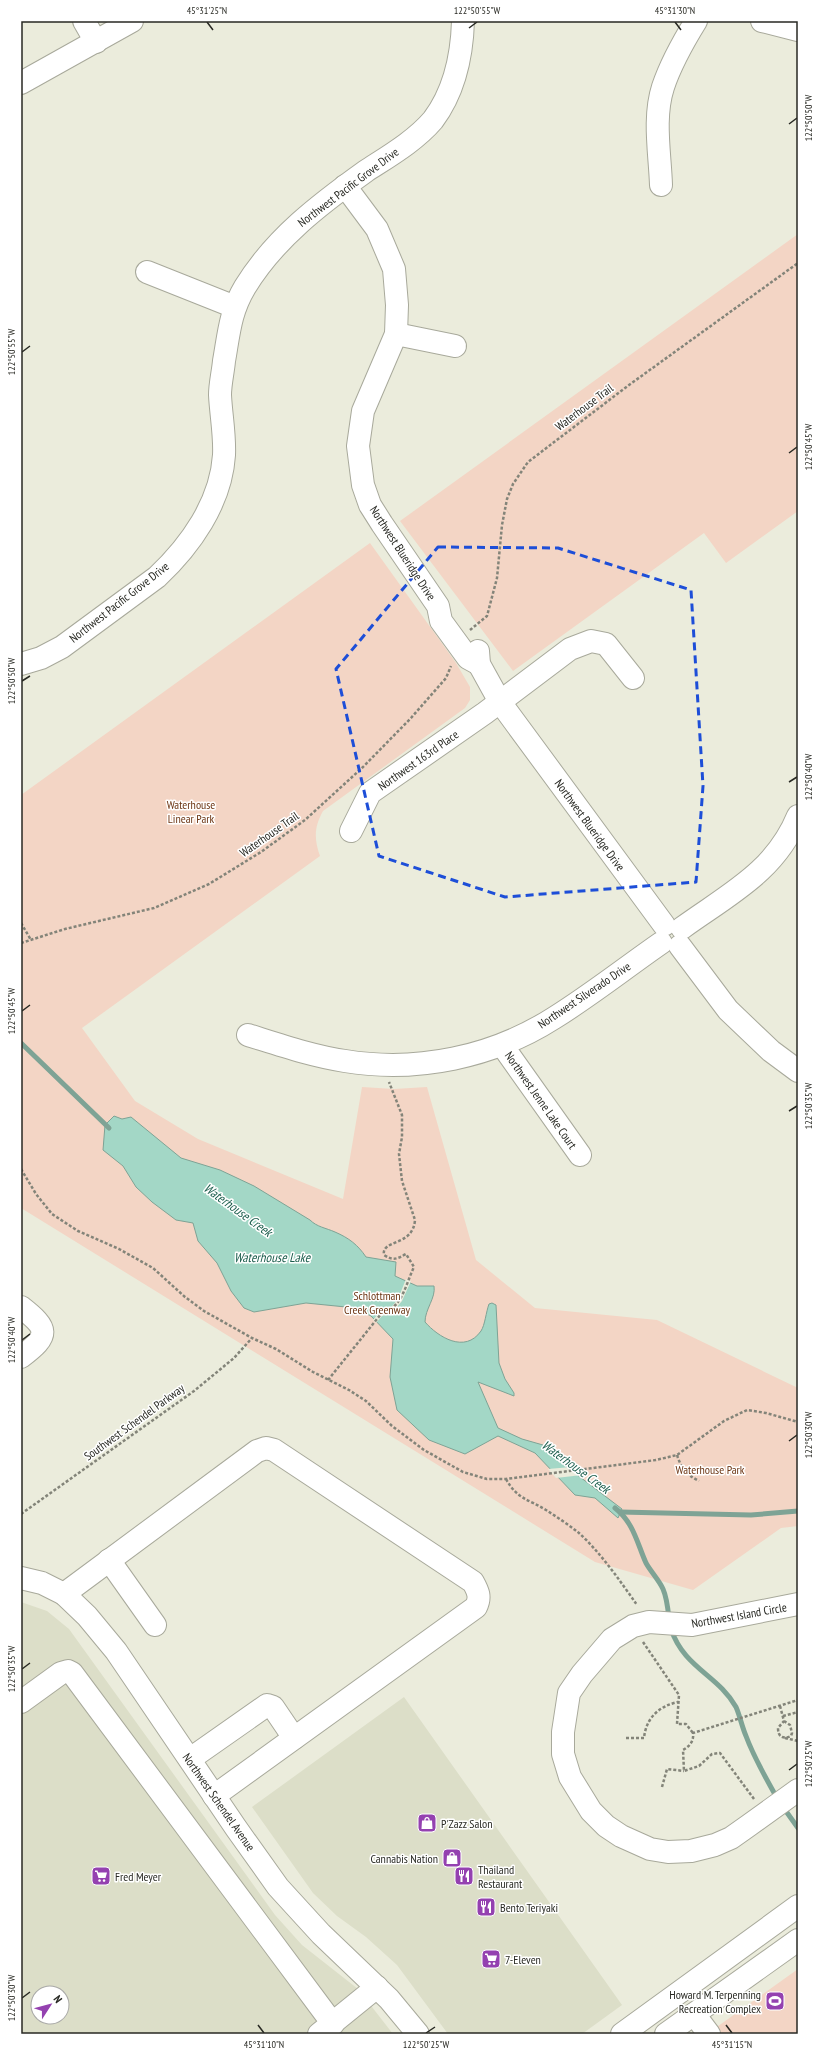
<svg xmlns="http://www.w3.org/2000/svg" width="819" height="2055" font-family="'PT Sans Narrow',sans-serif">
<style>
.built{fill:#dcdec8;fill-rule:evenodd}
.green{fill:#f3d5c5}
.water{fill:#a3d7c6;stroke:#7ea395}
.pier{fill:#ebecdc}
.lines{fill:none;stroke-linecap:round;stroke-linejoin:round}
.stream{stroke:#7ea395;stroke-width:5}
.minor-casing{stroke:#a8a99b;stroke-width:24}
.major-casing{stroke:#a8a99b;stroke-width:24}
.path{stroke:#838479;stroke-width:2.5;stroke-dasharray:3 2;stroke-linecap:butt}
.minor{stroke:#fff;stroke-width:22}
.major{stroke:#fff;stroke-width:22}
.marked{fill:none;stroke:#1d4ed8;stroke-width:3;stroke-dasharray:8 5;stroke-linejoin:round}
.ticks{fill:none;stroke:#282923;stroke-width:1.5}
.labels{text-anchor:middle;dominant-baseline:central;stroke-width:3;stroke-linejoin:round;paint-order:stroke}
.street-label{font-size:12px;fill:#282923;stroke:#fff}
.park-label{font-size:12px;fill:#6c3614;stroke:#fff}
.poi-label{font-size:12px;fill:#282923;stroke:#fff;text-anchor:start}
.water-label{font-size:13px;font-style:italic;fill:#1b5d4c;stroke:#fff}
.neatline{fill:none;stroke:#282923;stroke-width:1.5}
.ticks-label{font-size:10px;text-anchor:middle;fill:#282923}
</style>
<rect width="100%" height="100%" fill="#ebecdc"/>
<g class="built">
<path d="M21,1602L47,1611L69,1629L275,1915L302,1945L358,1989L393,2034H21ZM38,1993H62V2017H38Z"/>
<path d="M404,1697L622,2005L582,2034H448L397,1965L366,1937L337,1916L313,1893L252,1807Z"/>
</g>
<g class="green">
<path d="M798,234V511L726,563L704,533L513,671L400,521Z"/>
<path d="M370,543L456,663L470,687V700L465,708L323,811C314,827 314,839 320,856L82,1028L135,1101L198,1139L343,1199L362,1087L394,1089L427,1087L476,1260L535,1308L657,1320L798,1388V1526L781,1528L693,1590L595,1562L21,1208V795Z"/>
<path d="M798,1969V2034H707Z"/>
</g>
<path class="water" d="M114,1116L122,1119L131,1117L181,1158L220,1170L254,1186L310,1220C317,1227 326,1228 335,1232C349,1238 358,1245 366,1257L396,1262L395,1276L417,1286H434C436,1298 425,1309 425,1322C438,1337 465,1354 481,1331C485,1325 486,1312 489,1304L492,1303L496,1305L499,1363L505,1379L514,1393V1396L478,1382L498,1428L522,1439L543,1445L559,1461L622,1509L618,1518L595,1498L575,1495L535,1453L498,1436L465,1454L429,1440L397,1410L390,1377L393,1339L371,1316L356,1308L306,1303L254,1312L244,1308L231,1291L217,1263L198,1241L193,1223L176,1220L152,1202L136,1187L123,1166L103,1150L105,1125Z"/>
<g class="pier">
<path d="M406,1279L411,1281L402,1301L391,1314L382,1316L376,1323L373,1320L380,1312L389,1310L398,1299Z"/>
<path d="M571,1467L582,1475L556,1478L548,1469Z"/>
</g>
<g class="lines">
<g class="stream">
<path d="M21,1043L109,1128"/>
<path d="M615,1508C634,1523 637,1543 646,1563C651,1572 659,1580 663,1589C667,1598 668,1609 669,1619"/>
<path d="M620,1512L751,1515L798,1511"/>
<path d="M671,1629C684,1668 718,1675 736,1707C740,1716 742,1727 746,1736C754,1758 766,1778 777,1798"/>
<path d="M783,1807L798,1828"/>
</g>
<defs>
<g id="minor">
<path d="M84,21L96,42"/>
<path d="M762,21L798,30"/>
<path d="M21,83L132,21"/>
<path d="M661,185C660,154 653,118 663,87C671,63 683,42 696,21"/>
<path d="M345,186L377,229L394,269L397,305L396,334L363,411L358,446L363,485L370,505L382,524L438,606L441,621L468,658L479,664"/>
<path d="M147,272L235,307"/>
<path d="M396,334L455,346"/>
<path d="M478,651L479,664L500,702L664,925"/>
<path d="M21,664L41,658L62,647L157,577C190,546 221,503 224,455C225,435 221,415 220,395C220,384 223,372 224,361C229,333 230,312 245,287C275,238 320,204 366,171C389,156 415,141 433,120C454,92 462,55 463,21"/>
<path d="M351,831L370,793L485,713L570,649L591,641L606,644L633,678"/>
<path d="M682,928C729,894 775,872 798,816"/>
<path d="M680,946L728,1010L771,1051L798,1071"/>
<path d="M248,1035C280,1045 312,1056 345,1061C417,1073 493,1057 554,1018C591,995 625,968 661,943"/>
<path d="M502,1045L580,1155"/>
<path d="M21,1307C49,1329 50,1335 21,1357"/>
<path d="M109,1560L155,1625"/>
<path d="M21,1578L42,1583L64,1594L87,1616L116,1651L236,1828L278,1887L321,1934L389,1999L418,2034"/>
<path d="M64,1594L257,1451L266,1448L274,1450L473,1582C478,1591 481,1597 476,1607L214,1796"/>
<path d="M798,1604L692,1625L649,1622L633,1626L612,1639L582,1674L569,1693L563,1732V1754L570,1777L591,1811L606,1826L621,1836L650,1849L668,1852L691,1851L715,1845L731,1838L748,1826L798,1790"/>
<path d="M21,1702L61,1673L68,1671L72,1673L333,2024"/>
<path d="M190,1759L267,1705L273,1707L294,1738"/>
<path d="M694,2014L709,2034"/>
<path d="M319,2034L377,1987"/>
</g>
<g id="major">
<path d="M622,2034L798,1906"/>
<path d="M666,2034L798,1940"/>
</g>
</defs>
<use href="#minor" class="minor-casing"/>
<use href="#major" class="major-casing"/>
<g class="path">
<path d="M470,630L487,616L497,578L502,525L507,499L513,484L528,462L629,385L798,263"/>
<path d="M21,923L31,940"/>
<path d="M21,943L65,929L154,908L209,884L261,852L305,820L363,767L411,718L446,678L451,666"/>
<path d="M21,1169L36,1194L52,1214L78,1231L119,1249L153,1268L185,1297L204,1311L252,1338L276,1349L313,1372L349,1390L366,1401L392,1426L424,1450L463,1472L487,1479H506L656,1460L677,1455L724,1421L747,1410L766,1413L798,1422"/>
<path d="M328,1380L381,1314C402,1308 405,1286 414,1267L406,1254C397,1259 393,1261 384,1255C381,1239 413,1247 415,1220L402,1181L399,1154L402,1137V1115L389,1082"/>
<path d="M677,1455C681,1468 687,1475 699,1481"/>
<path d="M506,1479C517,1499 528,1499 546,1510C557,1517 569,1525 579,1533C600,1552 621,1582 637,1605"/>
<path d="M21,1514L194,1391L234,1358L252,1338"/>
<path d="M643,1642L679,1695L677,1724H686L693,1733"/>
<path d="M780,1706L784,1721L778,1728C778,1736 782,1740 791,1736L792,1733L790,1725L784,1721"/>
<path d="M783,1716L798,1712"/>
<path d="M626,1738H644C646,1718 659,1706 678,1702"/>
<path d="M785,1738L798,1741"/>
<path d="M662,1787L667,1769L684,1771"/>
<path d="M754,1799L720,1753L712,1754L699,1766L684,1771L683,1750C690,1746 694,1741 693,1733L798,1700"/>
</g>
<use href="#minor" class="minor"/>
<use href="#major" class="major"/>
</g>
<path class="marked" d="M438,547L558,548L691,590L703,786L696,882L505,897L379,856L336,669Z"/>
<path class="ticks" d="M207,22L213,30M675,22L681,30M469,28L477,22M789,124L797,118M22,352L30,346M789,453L797,447M22,681L30,676M789,782L797,777M22,1011L30,1005M789,1111L797,1106M22,1340L30,1334M789,1441L797,1435M22,1669L30,1663M789,1770L797,1764M22,1998L30,1992M258,2025L264,2033M726,2025L732,2033M426,2033L435,2027"/>
<defs>
<symbol id="shop-square" viewBox="-11 -11 22 22"><rect x="-9" y="-9" width="18" height="18" rx="4" fill="#9441b0" stroke="#fff"/><path d="M-5-2.5h2.3a2.7 3.5 0 0 1 5.4 0H5L5.5 6h-11ZM-1.5-2.5h3a1.5 2.3 0 0 0-3 0Z" fill="#fff"/></symbol>
<symbol id="supermarket-square" viewBox="-11 -11 22 22"><rect x="-9" y="-9" width="18" height="18" rx="4" fill="#9441b0" stroke="#fff"/><path d="M-6-5.5h2.5l.6 2H6L4.5 2H-2.5L-4.4-4H-6ZM-1.5 3.2a1.3 1.3 0 1 0 .1 0ZM3 3.2a1.3 1.3 0 1 0 .1 0Z" fill="#fff"/></symbol>
<symbol id="restaurant-square" viewBox="-11 -11 22 22"><rect x="-9" y="-9" width="18" height="18" rx="4" fill="#9441b0" stroke="#fff"/><path d="M-5-6h1v4h1v-4h1v4h1v-4h1v5L-1.5 .5V6h-2V.5L-5-1ZM5-6V6H3V1.5H1.5Q1.5-4 5-6Z" fill="#fff"/></symbol>
<symbol id="stadium-square" viewBox="-11 -11 22 22"><rect x="-9" y="-9" width="18" height="18" rx="4" fill="#9441b0" stroke="#fff"/><path d="M0-5a6.5 5 0 1 0 0 10a6.5 5 0 1 0 0-10ZM-3.5-1.8h7v3.6h-7Z" fill="#fff"/></symbol>
</defs>
<g fill-rule="evenodd">
<use href="#shop-square" x="416" y="1812" width="22" height="22"/>
<use href="#shop-square" x="441" y="1847" width="22" height="22"/>
<use href="#supermarket-square" x="90" y="1865" width="22" height="22"/>
<use href="#restaurant-square" x="453" y="1865" width="22" height="22"/>
<use href="#restaurant-square" x="475" y="1896" width="22" height="22"/>
<use href="#supermarket-square" x="480" y="1948" width="22" height="22"/>
<use href="#stadium-square" x="764" y="1990" width="22" height="22"/>
</g>
<g class="labels">
<g class="street-label">
<text transform="translate(348 187) rotate(-37)">Northwest Pacific Grove Drive</text>
<text transform="translate(584 407) rotate(-37)">Waterhouse Trail</text>
<text transform="translate(403 553) rotate(57)">Northwest Blueridge Drive</text>
<text transform="translate(119 602) rotate(-38)">Northwest Pacific Grove Drive</text>
<text transform="translate(418 760) rotate(-35)">Northwest 163rd Place</text>
<text transform="translate(590 825) rotate(54)">Northwest Blueridge Drive</text>
<text transform="translate(269 834) rotate(-35)">Waterhouse Trail</text>
<text transform="translate(584 995) rotate(-34)">Northwest Silverado Drive</text>
<text transform="translate(541 1100) rotate(55)">Northwest Jenne Lake Court</text>
<text transform="translate(134 1422) rotate(-36)">Southwest Schendel Parkway</text>
<text transform="translate(739 1615) rotate(-10)">Northwest Island Circle</text>
<text transform="translate(219 1802) rotate(55)">Northwest Schendel Avenue</text>
</g>
<g class="park-label">
<text x="191" y="804">Waterhouse<tspan x="191" dy="14">Linear Park</tspan></text>
<text x="377" y="1295">Schlottman<tspan x="377" dy="14">Creek Greenway</tspan></text>
<text x="710" y="1469">Waterhouse Park</text>
</g>
<g class="poi-label">
<text x="441" y="1823">P'Zazz Salon</text>
<text x="438" y="1858" text-anchor="end">Cannabis Nation</text>
<text x="478" y="1869">Thailand<tspan x="478" dy="14">Restaurant</tspan></text>
<text x="115" y="1876">Fred Meyer</text>
<text x="500" y="1907">Bento Teriyaki</text>
<text x="505" y="1959">7-Eleven</text>
<text x="761" y="1994" text-anchor="end">Howard M. Terpenning<tspan x="761" dy="14">Recreation Complex</tspan></text>
</g>
<g class="water-label">
<text transform="translate(238 1210) rotate(36)">Waterhouse Creek</text>
<text x="272" y="1257">Waterhouse Lake</text>
<text transform="translate(576 1467) rotate(36)">Waterhouse Creek</text>
</g>
</g>
<rect width="819" height="2055" fill="none" stroke="#ffffff" stroke-width="44"/>
<g transform="translate(50 2005) rotate(54)"><circle r="19" fill="#ffffff" stroke="#a9a9a7"/>
<path d="M0-3L7 15L0 10L-7 15Z" fill="#9441b0"/>
<text y="-6" font-size="11" font-weight="bold" text-anchor="middle" fill="#282923">N</text>
</g>
<rect x="22" y="22" width="775" height="2011" class="neatline"/>
<g class="ticks-label">
<text x="207" y="14">45°31'25"N</text>
<text x="477" y="14">122°50'55"W</text>
<text x="675" y="14">45°31'30"N</text>
<text transform="translate(808 118) rotate(-90)" y="4">122°50'50"W</text>
<text transform="translate(11 352) rotate(-90)" y="4">122°50'55"W</text>
<text transform="translate(808 447) rotate(-90)" y="4">122°50'45"W</text>
<text transform="translate(11 681) rotate(-90)" y="4">122°50'50"W</text>
<text transform="translate(808 777) rotate(-90)" y="4">122°50'40"W</text>
<text transform="translate(11 1011) rotate(-90)" y="4">122°50'45"W</text>
<text transform="translate(808 1106) rotate(-90)" y="4">122°50'35"W</text>
<text transform="translate(11 1340) rotate(-90)" y="4">122°50'40"W</text>
<text transform="translate(808 1435) rotate(-90)" y="4">122°50'30"W</text>
<text transform="translate(11 1669) rotate(-90)" y="4">122°50'35"W</text>
<text transform="translate(808 1764) rotate(-90)" y="4">122°50'25"W</text>
<text transform="translate(11 1998) rotate(-90)" y="4">122°50'30"W</text>
<text x="264" y="2048">45°31'10"N</text>
<text x="426" y="2048">122°50'25"W</text>
<text x="732" y="2048">45°31'15"N</text>
</g>
</svg>
